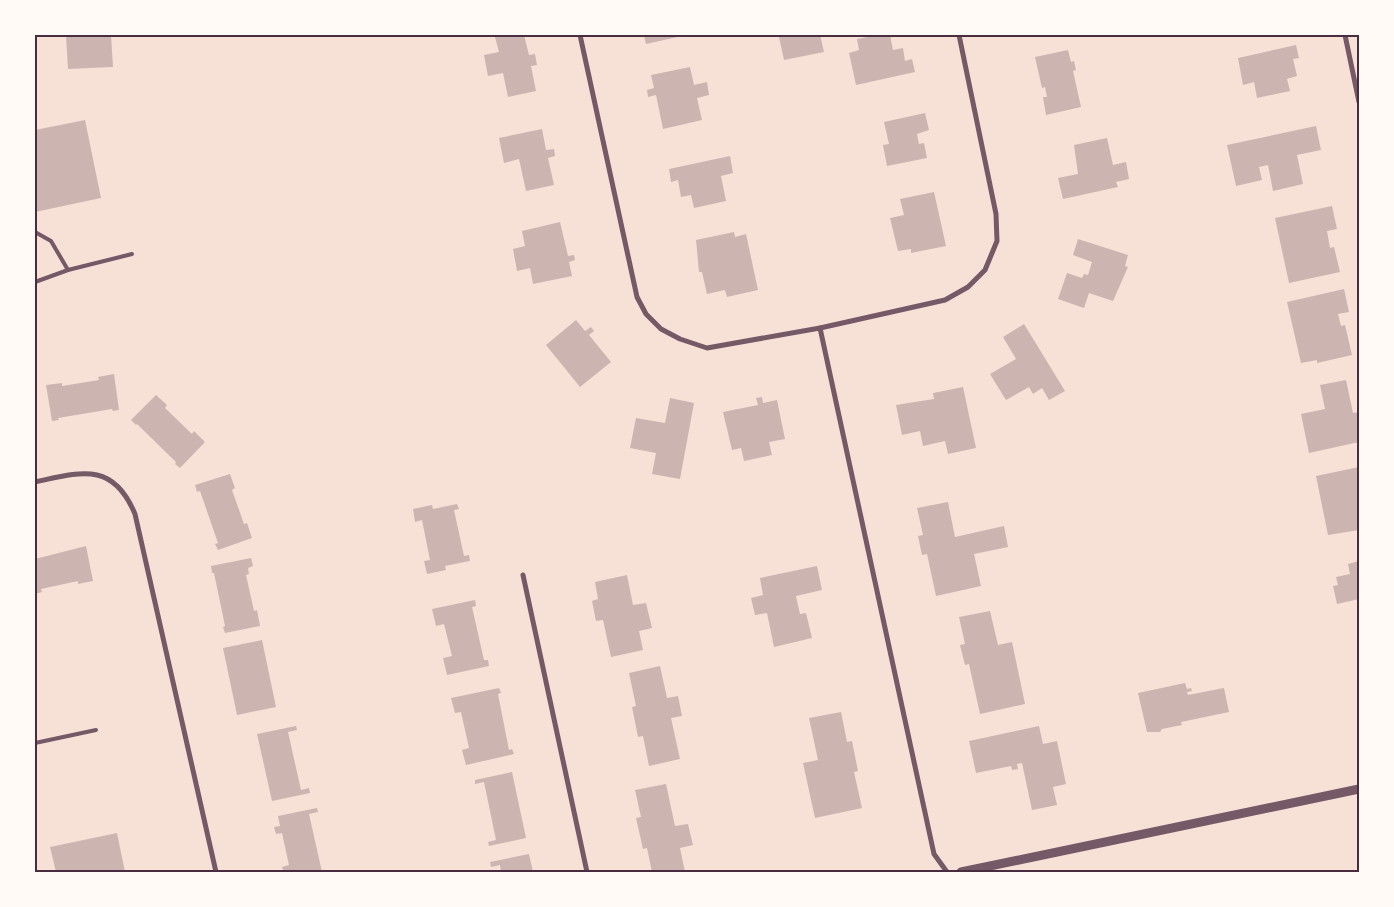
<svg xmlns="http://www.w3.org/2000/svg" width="1394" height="907" font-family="Jost,sans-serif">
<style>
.building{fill:#ccb4b1}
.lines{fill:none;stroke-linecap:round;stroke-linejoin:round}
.service{stroke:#755966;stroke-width:4}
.minor{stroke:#755966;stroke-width:5}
.tertiary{stroke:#755966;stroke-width:9}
.neatline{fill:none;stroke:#4a2c40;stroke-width:2}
</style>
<rect width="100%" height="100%" fill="#f7e1d7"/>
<g class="building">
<path d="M66,35H111L113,67L68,69Z"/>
<path d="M504,35H524L529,55L535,54L537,65L531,66L536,91L508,97L503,73L488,76L484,55L499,52L495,37Z"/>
<path d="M644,35H682V36L646,44Z"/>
<path d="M788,35H820L824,52L784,60L779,37Z"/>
<path d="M878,35H890L893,50L903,48L905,61L912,59L915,72L856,85L849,53L859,50L857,39Z"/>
<path d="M1296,45L1299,58L1293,59L1297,76L1287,79L1290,91L1257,98L1254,82L1243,85L1238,58Z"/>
<path d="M1068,50L1071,62L1074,61L1076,70L1073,71L1081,107L1046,115L1043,97H1047L1045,87L1042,88L1035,57Z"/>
<path d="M690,67L694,85L707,82L709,95L697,98L702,120L663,129L656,95L648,97L647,90L654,88L651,75Z"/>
<path d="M925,113L929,130L917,134L919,144L924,143L927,158L887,166L883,145L889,144L884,122Z"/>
<path d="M85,120L101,198L35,212V130Z"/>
<path d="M1316,126L1321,150L1297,155L1303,184L1273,191L1268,165L1259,167L1262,180L1236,186L1227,145Z"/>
<path d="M542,129L546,150L554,149L555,156L548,158L554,185L526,191L519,159L504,163L499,138Z"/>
<path d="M1107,138L1113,165L1126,162L1129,179L1116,182L1118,187L1063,199L1058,178L1078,174L1074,145Z"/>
<path d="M730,156L733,173L721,176L726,201L694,208L691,195L681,197L678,180L671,182L669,169Z"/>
<path d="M934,192L946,246L911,253V249L898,251L890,218L904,215L900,199Z"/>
<path d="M1332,206L1337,229L1327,231L1330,248L1334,247L1340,272L1289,283L1275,218Z"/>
<path d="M560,222L568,256L574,255L575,260L569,262L572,276L533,284L530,268L517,271L513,249L525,246L522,231Z"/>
<path d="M734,232L735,237L746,234L758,290L727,297L725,290L707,294L702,272H699L696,240Z"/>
<path d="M1078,239L1128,255L1125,266L1128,267L1113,301L1089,293L1084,308L1058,299L1067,273L1082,278L1084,274L1088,275L1092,262L1073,255Z"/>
<path d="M1344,289L1349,312L1338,314L1341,326L1345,325L1352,355L1317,363V360L1301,363L1287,302Z"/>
<path d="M576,320L585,331L591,327L594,331L589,335L611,362L580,387L546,345Z"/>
<path d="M1024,324L1065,391L1049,400L1042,388L1033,394L1029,387L1006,400L990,374L1016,359L1003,337Z"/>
<path d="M114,374L119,410L113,411L112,409L58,418L59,420L52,421L46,385L62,383V386L99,380L98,377Z"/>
<path d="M1346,380L1353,413L1359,412V442L1309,453L1301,414L1325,409L1320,385Z"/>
<path d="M963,387L976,448L948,454L945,441L923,446L920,431L902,435L896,405L934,399L933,393Z"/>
<path d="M156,395L167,405L165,408L192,434L194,431L205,442L180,468L175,464L176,462L137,424L136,425L131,420Z"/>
<path d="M762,397L763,403L777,400L785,439L769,442L772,455L744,461L741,448L732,450L723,412L758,405L756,398Z"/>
<path d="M670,398L694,403L680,479L652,474L656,453L630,448L636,418L665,423Z"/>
<path d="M1359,467V530L1328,535L1316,476Z"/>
<path d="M230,474L235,488L232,490L244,524L247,523L252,538L218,550L215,544L218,543L200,491L197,492L195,485Z"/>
<path d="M948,502L955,537L1004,526L1008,547L974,554L981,586L936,596L927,554L922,555L918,536L923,535L917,508Z"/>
<path d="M457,504L459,509L454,510L464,556L469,555L470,561L445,566L446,570L427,574L424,561L430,560L422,520L415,522L413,509L432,505L433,509Z"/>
<path d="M86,546L93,581L78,584V581L41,589L42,592L35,594V559Z"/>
<path d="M251,558L253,566L248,568L249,574L246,575L254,611L257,610L260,626L225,633L223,627L225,626L214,573H212L211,566Z"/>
<path d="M1359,561V599L1337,604L1333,586L1338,585L1336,577L1350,574L1348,564Z"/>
<path d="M817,566L822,590L796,596L800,614L806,613L812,638L774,647L767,613L755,615L751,598L763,595L760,578Z"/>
<path d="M627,575L633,605L646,603L652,628L639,631L643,650L611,657L603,620L596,621L592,601L598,599L595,582Z"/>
<path d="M475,600L476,606L472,607L484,660H488L489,666L447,675L443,658L452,656L444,624L436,626L432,609Z"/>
<path d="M990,611L998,645L1012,642L1025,704L980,714L969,664L965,665L960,645L965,644L959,617Z"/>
<path d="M262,640L276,707L237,715L223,648Z"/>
<path d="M660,666L667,698L678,696L682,716L671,718L680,759L649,766L643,736L638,737L632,707L636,706L629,673Z"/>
<path d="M1185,683L1187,689L1191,688L1192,691L1187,692L1188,695L1224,688L1229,712L1181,722L1182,725L1162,729L1160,732H1147L1138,693Z"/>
<path d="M499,688L501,693L498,694L509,750L512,749L514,754L466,765L462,750L469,748L461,712L455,713L451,698Z"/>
<path d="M841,712L847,742L852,741L858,771L854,772L862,808L815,818L803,763L818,760L809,718Z"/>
<path d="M296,726L297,730L288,732L301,790L309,788L310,793L272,801L257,734Z"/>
<path d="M1039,726L1043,744L1057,741L1066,784L1053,787L1057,805L1032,810L1022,763L1017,764L1018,769L1012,770L1011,766L976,773L969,741Z"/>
<path d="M512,772L526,838L489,846L488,842L496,840L484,782L475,784V780Z"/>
<path d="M666,784L675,826L688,824L693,845L680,848L685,872H652L647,848L643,849L636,818L641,817L635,790Z"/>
<path d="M317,808L318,812L309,814L322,872H284L282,867L289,865L282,833L276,834L274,827L280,826L278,816Z"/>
<path d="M117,833L125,872H56L50,847Z"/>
<path d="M529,854L533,872H501L500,865L491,867L490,862Z"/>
</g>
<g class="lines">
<g class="service">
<path d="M35,232L51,241L68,270"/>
<path d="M35,282L68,270L132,254"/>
<path d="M35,743L96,730"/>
</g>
<g class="minor">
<path d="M580,35L637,297L646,314L661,329L680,339L707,348L820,328L945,300L968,287L985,270L997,241L996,214L959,35"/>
<path d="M1345,35L1359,102"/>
<path d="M820,328L934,854L947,872"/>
<path d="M35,482C81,472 113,461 135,514L216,872"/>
<path d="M523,575L587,872"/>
</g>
<path class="tertiary" d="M961,872L1359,789"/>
</g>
<rect width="1394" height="907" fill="none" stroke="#fffaf5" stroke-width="72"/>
<rect x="36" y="36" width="1322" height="835" class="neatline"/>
</svg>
